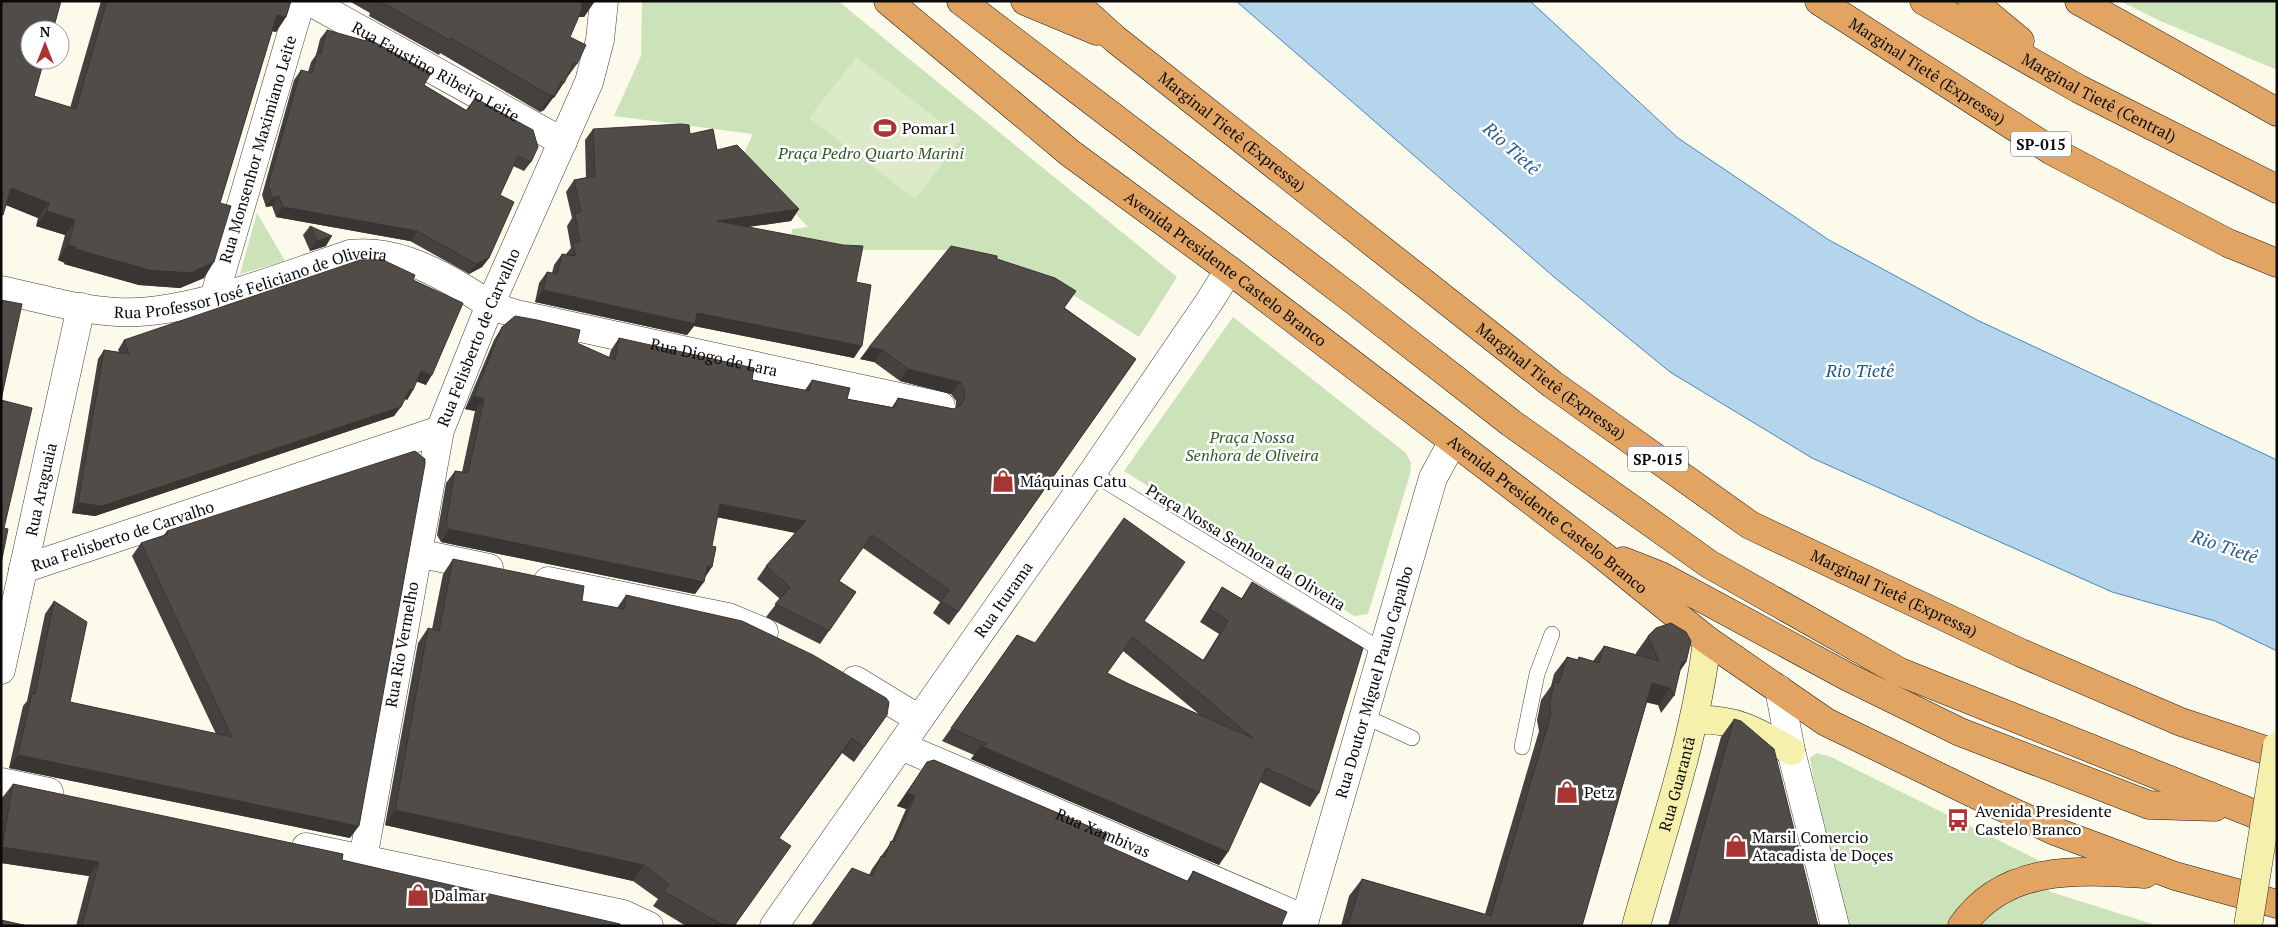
<svg xmlns="http://www.w3.org/2000/svg" width="2278" height="927" font-family="'PT Serif',serif">
<style>
.green{fill:#cce2b8}
.pitch{fill:#ddeac9}
.water{fill:#b5d5ed;stroke:#4586bb}
.lines{fill:none;stroke-linecap:round;stroke-linejoin:round}
.lane-casing{stroke:#3d3d3d;stroke-width:16}
.street-casing{stroke:#3d3d3d;stroke-width:29}
.secondary-casing{stroke:#2c2c2c;stroke-width:29}
.highway-casing{stroke:#1b1b1b;stroke-width:29}
.lane{stroke:#fff;stroke-width:15}
.street{stroke:#fff;stroke-width:28}
.secondary{stroke:#f5f1ad;stroke-width:28}
.highway{stroke:#e2a462;stroke-width:28}
.secondary-bridge-casing{stroke:#2c2c2c;stroke-width:29;stroke-linecap:butt}
.secondary-bridge{stroke:#f5f1ad;stroke-width:28}
.wall{fill:#46413e;fill-rule:evenodd}
.shaded-wall{fill:#393532}
.building{fill:#514c48;stroke:#393532;fill-rule:evenodd}
.labels{text-anchor:middle;dominant-baseline:central;stroke-width:5;stroke-linejoin:round;paint-order:stroke}
.shield{fill:#fff;stroke:#545454;stroke-width:1}
.shield-label{font-size:15px;font-weight:bold;fill:#0a0a0a}
.street-label{font-size:16px;fill:#0a0a0a;stroke:#fff}
.poi-label{font-size:16px;fill:#0a0a0a;stroke:#fff;text-anchor:start}
.park-label{font-size:16px;font-style:italic;fill:#2c5924;stroke:#fff}
.water-label{font-size:18px;font-style:italic;fill:#24588b;stroke:#fff}
</style>
<rect width="100%" height="100%" fill="#fcfaea"/>
<g class="green">
<path d="M642,1H838L1177,277L1139,337L1053,282L995,261L944,250H836L791,242L792,229L808,227L742,157L753,134L614,116L641,56Z"/>
<path d="M2120,1H2277V70L2158,20Z"/>
<path d="M257,213L285,261L240,274Z"/>
<path d="M1233,317L1406,453L1411,463L1410,474L1368,614L1354,616L1124,471Z"/>
<path d="M1817,753L1831,757L2040,861L2013,868L2051,892L2159,926H1848L1813,776L1810,758Z"/>
</g>
<path class="pitch" d="M856,57L962,138L915,199L809,118Z"/>
<path class="water" d="M1236,1H1530L1678,138L1829,240L1977,320L2277,460V651L2215,621L2112,592L1812,458L1670,372L1554,277Z"/>
<g class="lines">
<defs>
<g id="lane">
<path d="M1092,473L1383,651"/>
<path d="M1364,716L1412,738"/>
<path d="M1522,747L1537,674L1552,634"/>
</g>
<g id="street">
<path id="s1" d="M309,1L563,142"/>
<path id="s2" d="M1,290C39,298 78,310 117,312C187,316 283,276 350,254C391,249 430,268 465,289C474,294 482,301 491,305C499,309 508,311 516,314L941,406"/>
<path id="s3" d="M214,298L301,1"/>
<path d="M417,553L489,568"/>
<path id="s4" d="M23,569L440,430"/>
<path d="M548,581L728,617L764,632"/>
<path id="s5" d="M1,670L81,307"/>
<path d="M855,680L919,719"/>
<path d="M1779,689L1791,751L1835,926"/>
<path id="s6" d="M901,746L1305,919"/>
<path d="M1,782L49,792"/>
<path d="M306,847L623,914L649,926"/>
<path id="s7" d="M363,859L440,430L490,305L589,82L600,40L604,1"/>
<path id="s8" d="M774,926L1092,473L1209,302L1229,270"/>
<path id="s9" d="M1303,926L1433,478L1453,441"/>
</g>
<g id="secondary">
<path d="M1694,720C1735,718 1756,731 1791,751"/>
<path id="s10" d="M1636,926C1662,832 1696,737 1707,640"/>
</g>
<g id="highway">
<path id="s11" d="M888,1L1070,153L1232,272L1596,550L1707,640L1826,722L1993,803L2057,832L2175,876L2277,904"/>
<path d="M961,1L1356,302L1511,423L1709,564L1900,672L2277,823"/>
<path d="M1025,1L1097,31"/>
<path id="s12" d="M1073,1L1115,39L1552,384L1750,525L2021,653L2181,722L2277,754"/>
<path id="s13" d="M1819,1L2052,151L2228,243L2277,263"/>
<path id="s14" d="M1924,1L2079,89L2277,189"/>
<path d="M1972,1L2020,41"/>
<path d="M2079,1L2277,112"/>
<path d="M1623,561L1661,576L1848,677L1960,732L2149,805L2215,807"/>
<path d="M1962,926C2005,864 2079,870 2145,874"/>
</g>
</defs>
<use href="#lane" class="lane-casing"/>
<use href="#street" class="street-casing"/>
<use href="#secondary" class="secondary-casing"/>
<use href="#highway" class="highway-casing"/>
<use href="#lane" class="lane"/>
<use href="#street" class="street"/>
<use href="#secondary" class="secondary"/>
<use href="#highway" class="highway"/>
<defs>
<path id="secondary-bridge" d="M2248,926L2277,746"/>
</defs>
<use href="#secondary-bridge" class="secondary-bridge-casing"/>
<use href="#secondary-bridge" class="secondary-bridge"/>
</g>
<g class="wall">
<path d="M101,1H291L286,17L276,32L272,31L231,167L220,203L204,278L180,288L139,285L64,264L65,263L58,260L65,235L36,226L38,218L6,205L34,96L70,108Z"/>
<path d="M349,1H595L584,17H578L570,37L577,64L566,79L564,83L554,98H553L544,110L540,112L440,53L439,55L369,16L370,13Z"/>
<path d="M327,30L365,41L367,38L424,85L466,110L475,98L531,162L524,171L513,166L500,195L489,258L482,267L469,274L410,241L276,217L272,206L266,207L262,195L294,80L301,70L308,72L311,62L316,55L320,39Z"/>
<path d="M593,129L690,134L717,150L799,209L791,221L749,227L856,282L854,358L694,326L687,335L535,302L539,283L547,272L552,273L554,265L562,254H566L571,248L567,226L572,218L566,192L574,180L586,178L585,140Z"/>
<path d="M310,226L326,246L310,251L303,235Z"/>
<path d="M997,259L1136,359L949,625L933,613L940,602L863,548L839,581L856,592L820,644L766,617L780,599L757,579L766,566L795,533L717,517L704,578L695,594L441,542L437,535L446,483L455,471L462,472L475,411L465,409L494,340L502,327L609,357L611,350L619,338L752,380L805,390L812,380L847,399L892,407L898,398L954,409L956,407V401L951,394L900,381L874,362L860,359Z"/>
<path d="M413,280L426,385L417,381L413,390L407,400L405,399L394,416L95,516L72,513L98,359L104,350L119,352L118,350L124,340Z"/>
<path d="M167,531L350,838L9,768L23,706L27,701L45,614L54,601L70,702L216,734L132,556L141,543L163,536Z"/>
<path d="M453,559L582,601L617,608L626,595L887,715L854,762L842,753L779,838L735,926H686L653,906L658,899L633,881L385,825L418,643L428,628L432,629L443,574Z"/>
<path d="M1252,582L1319,793L1310,807L1260,782L1219,865L971,759L974,755L942,741L1017,635L1035,643L1144,621L1203,660L1219,634L1200,622L1213,601L1222,587L1241,599ZM1123,651L1200,715L1129,684L1107,673Z"/>
<path d="M1648,636L1686,662L1680,671L1674,696L1661,713L1658,705L1647,702L1582,926H1341L1349,896L1362,879L1485,914L1539,731L1537,720L1541,700L1551,686L1554,674L1567,657L1577,660L1579,657L1593,661L1604,646L1636,655V653Z"/>
<path d="M1734,719L1818,926H1668L1721,737Z"/>
<path d="M927,762L1103,844L1187,881L1193,871L1287,912L811,926L869,875L872,869L892,841L906,809L897,806Z"/>
<path d="M13,784L342,860L622,926H76L89,876L1,863V806L2,798Z"/>
</g>
<g class="shaded-wall">
<path d="M582,2H594L584,17H571Z"/>
<path d="M277,15L286,17L276,32L267,30Z"/>
<path d="M555,95L544,110L540,112L551,96Z"/>
<path d="M11,188L49,203L38,218L1,203Z"/>
<path d="M279,196L272,206L266,207L273,198Z"/>
<path d="M283,207L417,231L410,241L276,217Z"/>
<path d="M799,209L791,221L709,232L717,221Z"/>
<path d="M47,211L75,220L65,235L36,226Z"/>
<path d="M332,236L326,246L310,251L317,241Z"/>
<path d="M68,245L76,247L65,263L58,260Z"/>
<path d="M75,249L214,262L204,278L180,288L139,285L64,264Z"/>
<path d="M489,258L482,267L469,274L476,264Z"/>
<path d="M543,290L697,313L862,346L854,358L694,326L687,335L535,302Z"/>
<path d="M869,347L883,350L874,362L860,359Z"/>
<path d="M908,369L960,382L951,394L900,381Z"/>
<path d="M421,371L432,375L426,385L415,381Z"/>
<path d="M410,389L413,390L407,400L404,398Z"/>
<path d="M474,396L484,399L475,411L465,409Z"/>
<path d="M401,407L394,416L95,516L72,513L78,503Z"/>
<path d="M720,504L806,521L797,533L711,516Z"/>
<path d="M449,529L704,582L695,594L441,542Z"/>
<path d="M707,566L712,567L704,579Z"/>
<path d="M1682,662H1686L1674,679Z"/>
<path d="M1652,683L1670,688L1658,705L1640,701Z"/>
<path d="M852,738L842,753L768,853L779,838Z"/>
<path d="M981,746L1228,852L1219,865L971,759Z"/>
<path d="M18,755L359,826L350,838L9,768Z"/>
<path d="M907,793L915,796L906,809L897,806Z"/>
<path d="M395,810L644,865L633,881L385,825Z"/>
<path d="M2,847L99,862L89,876L1,863V848Z"/>
</g>
<g class="building">
<path d="M1,1H61L53,30H30V60H44L34,96L76,109L107,1H291L286,17L277,15L231,167L220,203L231,206L214,262L191,273L149,270L75,249L76,247L68,245L75,220L47,211L49,203L11,188L3,215H1Z"/>
<path d="M380,1H595L594,2H582V9L570,37L586,45L577,64L574,62L564,83L561,81L555,95L551,96L451,38L449,40Z"/>
<path d="M327,30L366,41L367,38L431,73L424,85L467,111L475,98L533,130L538,147L531,162L518,156L500,195L514,202L489,258L476,264L417,231L283,207L279,196L273,198L268,185L301,70L312,73L317,53L321,54Z"/>
<path d="M681,124L689,125L690,134L713,129L717,150L737,145L799,209L717,221L843,245L863,246L856,282L871,285L862,346L697,313L695,324L543,290L547,272L557,274L562,254L576,256L573,243L580,242L575,214L581,212L574,180L595,176L593,129Z"/>
<path d="M310,226L332,236L317,241Z"/>
<path d="M951,246L997,256V259L1055,278L1076,291L1064,308L1136,359L958,612L941,601L949,590L872,535L839,581L856,592L829,631L775,604L790,587L766,566L806,521L720,504L712,546L716,547L712,567L707,566L704,582L449,529L446,523L455,471L468,473L484,399L474,396L502,327L515,316L537,320L580,330L577,343L615,360L619,338L754,368L752,380L809,391L812,380L850,388L847,399L894,408L898,398L954,409L962,404L965,396L964,388L960,382L908,369L883,350L869,347Z"/>
<path d="M360,260H383L415,275L413,280L463,303L432,375L421,371L413,390L410,389L401,407L102,506L78,503L104,350L129,354L124,340Z"/>
<path d="M1,300L22,304L1,400L32,408L4,528L8,529L1,564Z"/>
<path d="M415,451L425,459V464L359,826L18,755L32,693L35,694L54,601L87,622L70,702L232,737L141,543L168,534L167,531Z"/>
<path d="M1124,518L1185,562L1144,621L1204,661L1228,621L1210,609L1222,587L1242,599L1252,582L1363,648L1319,793L1266,768L1228,852L981,746L987,744L951,728L1017,635L1035,643ZM1133,637L1253,738L1129,684L1107,673Z"/>
<path d="M453,559L584,586L582,601L624,609L626,595L742,621L813,655L886,698L889,702L887,715L864,747L852,738L779,838L791,846L734,926L721,924L663,891L669,885L644,865L395,810L428,628L439,631Z"/>
<path d="M1671,623L1686,632L1691,641L1686,662H1682L1674,696L1670,688L1652,683L1582,926H1348L1362,879L1491,916L1551,714L1550,703L1554,682L1559,683L1567,657L1578,660L1579,657L1599,663L1604,646L1659,661L1648,636L1656,628Z"/>
<path d="M1734,719L1741,721L1774,749L1818,926H1676Z"/>
<path d="M934,760L1107,834L1103,844L1189,882L1193,871L1287,912L1281,926H811L852,868L872,876L881,856L885,857L891,841L894,842L915,796L907,793L927,762Z"/>
<path d="M13,784L343,854L342,860L620,924L622,926H82L99,862L2,847Z"/>
<path d="M1,920L28,926H1Z"/>
</g>
<defs>
<symbol id="stadium-bare" viewBox="-9 -9 18 18"><path d="M0-5a6.5 5 0 1 0 0 10a6.5 5 0 1 0 0-10ZM-3.5-1.8h7v3.6h-7Z" fill="#a83534" stroke="#fff" stroke-width="2.5" paint-order="stroke"/></symbol>
<symbol id="shop-bare" viewBox="-9 -9 18 18"><path d="M-5-2.5h2.3a2.7 3.5 0 0 1 5.4 0H5L5.5 6h-11ZM-1.5-2.5h3a1.5 2.3 0 0 0-3 0Z" fill="#a83534" stroke="#fff" stroke-width="2.5" paint-order="stroke"/></symbol>
<symbol id="bus-bare" viewBox="-9 -9 18 18"><path d="M-5-6H5V4H4V6H2V4H-2V6H-4V4H-5ZM-3.5-4V0h7V-4ZM-3.5 1.2v1.5H-2V1.2ZM2 1.2v1.5H3.5V1.2Z" fill="#a83534" stroke="#fff" stroke-width="2.5" paint-order="stroke"/></symbol>
</defs>
<g fill-rule="evenodd">
<use href="#stadium-bare" x="869" y="112" width="32" height="32"/>
<use href="#shop-bare" x="987" y="465" width="32" height="32"/>
<use href="#shop-bare" x="1551" y="776" width="32" height="32"/>
<use href="#bus-bare" x="1942" y="804" width="32" height="32"/>
<use href="#shop-bare" x="1720" y="830" width="32" height="32"/>
<use href="#shop-bare" x="402" y="879" width="32" height="32"/>
</g>
<g class="labels">
<g class="shield">
<rect x="2011" y="131.5" width="60" height="25" rx="4"/>
<rect x="1628" y="446.5" width="60" height="25" rx="4"/>
</g>
<g class="shield-label">
<text x="2041" y="144">SP-015</text>
<text x="1658" y="459">SP-015</text>
</g>
<g class="street-label">
<text stroke="none"><textPath href="#s13" startOffset="129">Marginal Tietê (Expressa)</textPath></text>
<text stroke="none"><textPath href="#s1" startOffset="145">Rua Faustino Ribeiro Leite</textPath></text>
<text stroke="none"><textPath href="#s14" startOffset="200">Marginal Tietê (Central)</textPath></text>
<text stroke="none"><textPath href="#s12" startOffset="206">Marginal Tietê (Expressa)</textPath></text>
<text stroke="none"><textPath href="#s3" startOffset="155">Rua Monsenhor Maximiano Leite</textPath></text>
<text stroke="none"><textPath href="#s11" startOffset="431">Avenida Presidente Castelo Branco</textPath></text>
<text stroke="none"><textPath href="#s2" startOffset="256">Rua Professor José Feliciano de Oliveira</textPath></text>
<text stroke="none"><textPath href="#s7" startOffset="536">Rua Felisberto de Carvalho</textPath></text>
<text stroke="none"><textPath href="#s2" startOffset="742">Rua Diogo de Lara</textPath></text>
<text stroke="none"><textPath href="#s12" startOffset="611">Marginal Tietê (Expressa)</textPath></text>
<text stroke="none"><textPath href="#s5" startOffset="185">Rua Araguaia</textPath></text>
<text stroke="none"><textPath href="#s11" startOffset="836">Avenida Presidente Castelo Branco</textPath></text>
<text stroke="none"><textPath href="#s4" startOffset="105">Rua Felisberto de Carvalho</textPath></text>
<text transform="translate(1246 547) rotate(31)">Praça Nossa Senhora da Oliveira</text>
<text stroke="none"><textPath href="#s12" startOffset="1016">Marginal Tietê (Expressa)</textPath></text>
<text stroke="none"><textPath href="#s8" startOffset="399">Rua Iturama</textPath></text>
<text stroke="none"><textPath href="#s7" startOffset="218">Rua Rio Vermelho</textPath></text>
<text stroke="none"><textPath href="#s9" startOffset="254">Rua Doutor Miguel Paulo Capalbo</textPath></text>
<text stroke="none"><textPath href="#s10" startOffset="148">Rua Guarantã</textPath></text>
<text stroke="none"><textPath href="#s6" startOffset="220">Rua Xambivas</textPath></text>
</g>
<g class="poi-label">
<text x="902" y="128">Pomar1</text>
<text x="1020" y="481">Máquinas Catu</text>
<text x="1584" y="792">Petz</text>
<text x="1975" y="811">Avenida Presidente<tspan x="1975" dy="18">Castelo Branco</tspan></text>
<text x="1752" y="837">Marsil Comercio<tspan x="1752" dy="18">Atacadista de Doçes</tspan></text>
<text x="434" y="895">Dalmar</text>
</g>
<g class="park-label">
<text x="871" y="153">Praça Pedro Quarto Marini</text>
<text x="1252" y="437">Praça Nossa<tspan x="1252" dy="18">Senhora de Oliveira</tspan></text>
</g>
<g class="water-label">
<text transform="translate(1512 148) rotate(42)">Rio Tietê</text>
<text x="1860" y="370">Rio Tietê</text>
<text transform="translate(2225 546) rotate(19)">Rio Tietê</text>
</g>
</g>
<rect width="2278" height="927" fill="none" stroke="#0a0a0a" stroke-width="5"/>
<g transform="translate(45 45)"><circle r="24" fill="#ffffff" stroke="#9d9d9d"/>
<path d="M0-4L9 19L0 12L-9 19Z" fill="#a83534"/>
<text y="-8" font-size="14" font-weight="bold" text-anchor="middle" fill="#0a0a0a">N</text>
</g>
</svg>
